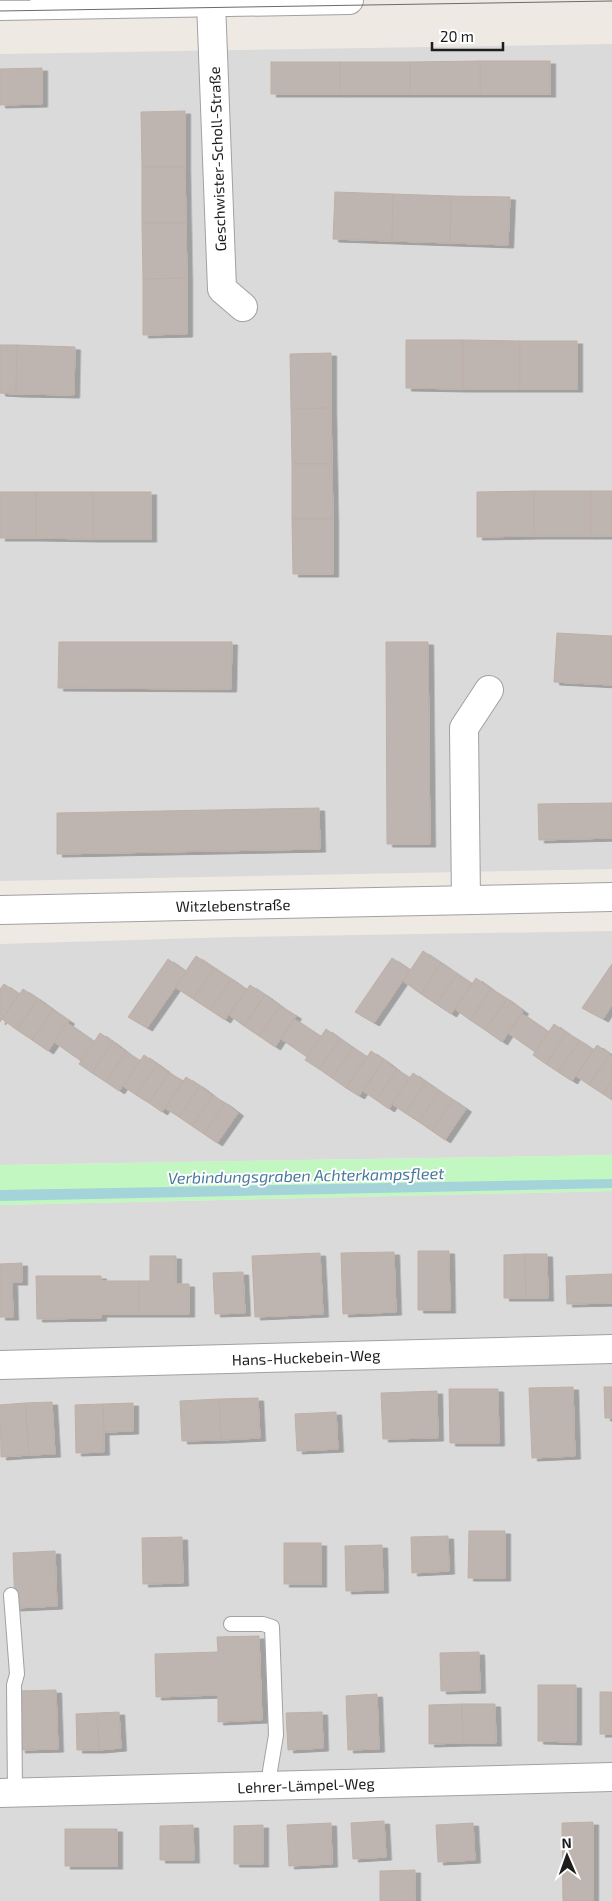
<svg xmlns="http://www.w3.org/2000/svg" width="612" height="1901" font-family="'Exo 2',sans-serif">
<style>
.residential{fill:#dbdada}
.park{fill:#c2f7c1}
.water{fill:#a5d3da}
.building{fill:#beb5b0;stroke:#bfafa6;filter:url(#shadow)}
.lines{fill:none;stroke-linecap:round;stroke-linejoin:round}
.lane-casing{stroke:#a1a1a1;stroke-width:16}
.street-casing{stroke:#a1a1a1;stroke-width:30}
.lane{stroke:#fff;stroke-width:14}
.street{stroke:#fff;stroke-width:28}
.tram{stroke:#6b6b6b;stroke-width:1}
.labels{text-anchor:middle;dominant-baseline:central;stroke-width:4;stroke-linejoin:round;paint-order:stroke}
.street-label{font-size:15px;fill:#1d1d1d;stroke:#fff}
.water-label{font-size:16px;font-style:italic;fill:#47789a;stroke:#fff}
</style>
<defs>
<filter id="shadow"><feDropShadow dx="5.5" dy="3" stdDeviation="0" flood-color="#0004"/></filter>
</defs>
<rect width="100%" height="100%" fill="#eee9e3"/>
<g class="residential">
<path d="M612,44V869L0,881V54Z"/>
<path d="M612,931V1155L0,1165V944L235,937Z"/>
<path d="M612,1191V1901H0V1205Z"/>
</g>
<path class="park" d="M612,1155V1191L0,1205V1165Z"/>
<path class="water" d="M612,1179V1188L0,1201V1190Z"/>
<g class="building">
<rect x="480" y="61" width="70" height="33"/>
<path d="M480,61V94H410V62Z"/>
<rect x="271" y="62" width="69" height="32"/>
<rect x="340" y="62" width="70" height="32"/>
<path d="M42,68V104L0,105V69Z"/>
<path d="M185,111V167H142L141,112Z"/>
<path d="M142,167H185L186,223H142Z"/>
<path d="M335,192L393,194L392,241L333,239Z"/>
<path d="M393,194L451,196L450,243L392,241Z"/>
<path d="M451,196L510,197L508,245L450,243Z"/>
<path d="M142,223H186L187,278L143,279Z"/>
<path d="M187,278V334L143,335V279Z"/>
<path d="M406,340H463V389L406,388Z"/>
<path d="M463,340L520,341V389H463Z"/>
<rect x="520" y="341" width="57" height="48"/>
<path d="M0,345H17L16,394L0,393Z"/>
<path d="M17,345L75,347L74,395L16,394Z"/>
<path d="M331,353V408L291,409L290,354Z"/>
<path d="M331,408L332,464H292L291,409Z"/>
<path d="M292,464H332L333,519H292Z"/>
<rect x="534" y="491" width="57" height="45"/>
<path d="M534,491V536L477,537V492Z"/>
<rect x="591" y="491" width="21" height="45"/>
<rect x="0" y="492" width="36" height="46"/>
<path d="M36,492H93V539L36,538Z"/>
<rect x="93" y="492" width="58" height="47"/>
<path d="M292,519H333V574H293Z"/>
<path d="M557,633L612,636V685L554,682Z"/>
<path d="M59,642H232L231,689L58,688Z"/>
<path d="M386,642H428L430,844H387Z"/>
<path d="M612,803V838L539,840L538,804Z"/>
<path d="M319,808L320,849L57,854V813Z"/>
<path d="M423,951L441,963L421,994L403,981Z"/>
<path d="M196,956L214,968L193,999L175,987Z"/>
<path d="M392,958L410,970L374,1023L355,1012Z"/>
<path d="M168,959L186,972L147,1028L128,1017Z"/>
<path d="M441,963L457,974L436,1004L421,994Z"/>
<path d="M612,964V1005L603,1019L582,1008Z"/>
<path d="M214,968L231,979L210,1010L193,999Z"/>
<path d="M457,974L472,984L451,1014L436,1004Z"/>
<path d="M476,978L491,989L470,1020L455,1009Z"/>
<path d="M231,979L246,990L225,1020L210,1010Z"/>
<path d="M4,984L19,994L0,1022V989Z"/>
<path d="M250,985L265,995L244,1026L229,1015Z"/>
<path d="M23,989L38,999L17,1030L2,1019Z"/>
<path d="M491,989L507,999L485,1030L470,1020Z"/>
<path d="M265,995L280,1006L259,1036L244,1026Z"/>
<path d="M38,999L53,1010L32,1040L17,1030Z"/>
<path d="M507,999L523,1011L502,1042L485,1030Z"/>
<path d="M280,1006L296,1016L275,1047L259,1036Z"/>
<path d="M53,1010L69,1021L48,1051L32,1040Z"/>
<path d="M522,1014L548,1032L535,1052L508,1033Z"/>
<path d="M294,1019L321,1037L307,1057L281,1039Z"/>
<path d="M67,1023L94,1042L81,1061L54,1042Z"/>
<path d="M554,1024L567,1033L546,1064L533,1055Z"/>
<path d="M326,1029L340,1039L319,1069L305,1060Z"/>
<path d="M100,1033L113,1042L92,1073L79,1064Z"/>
<path d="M567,1033L580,1041L558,1072L546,1064Z"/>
<path d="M340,1039L353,1048L332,1078L319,1069Z"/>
<path d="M580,1041L593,1050L572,1081L558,1072Z"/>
<path d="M113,1042L126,1052L106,1082L92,1073Z"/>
<path d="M597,1045L610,1054L589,1085L576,1076Z"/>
<path d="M353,1048L367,1057L346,1088L332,1078Z"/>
<path d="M371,1051L384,1060L359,1096L346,1088Z"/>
<path d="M126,1052L140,1061L119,1091L106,1082Z"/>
<path d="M610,1054L612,1056V1080L603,1094L589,1085Z"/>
<path d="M144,1055L157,1064L136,1095L123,1086Z"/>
<path d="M384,1060L397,1070L376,1100L363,1091Z"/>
<path d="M157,1064L169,1073L149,1103L136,1095Z"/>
<path d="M397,1070L410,1078L389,1109L376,1100Z"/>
<path d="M169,1073L183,1081L162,1112L149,1103Z"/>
<path d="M413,1073L426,1082L405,1113L392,1104Z"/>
<path d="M186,1077L200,1086L179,1117L165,1108Z"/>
<path d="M612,1080V1100L603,1094Z"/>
<path d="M426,1082L439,1091L419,1122L405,1113Z"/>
<path d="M200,1086L213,1096L192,1126L179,1117Z"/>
<path d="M439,1091L453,1100L432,1131L419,1122Z"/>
<path d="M213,1096L225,1103L204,1134L192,1126Z"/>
<path d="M453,1100L466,1109L445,1140L432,1131Z"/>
<path d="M225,1103L238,1113L217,1143L204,1134Z"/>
<path d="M418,1251H449L450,1310H418Z"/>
<path d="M394,1252L396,1312L343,1314L341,1253Z"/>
<path d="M320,1253L323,1314L255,1317L252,1256Z"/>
<path d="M525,1254L526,1298H504V1255Z"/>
<path d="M525,1254H547L548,1298H526Z"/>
<path d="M150,1256H176V1284H189V1314H139V1281H150Z"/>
<path d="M22,1263V1282H12L13,1317H0V1264Z"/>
<path d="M243,1272L245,1313L215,1314L213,1273Z"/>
<path d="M612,1274V1303L567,1304L566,1276Z"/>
<path d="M36,1276H101V1281H139V1314H101V1318L37,1319Z"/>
<path d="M573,1387L575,1456L532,1458L529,1388Z"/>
<path d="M604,1387H612V1418H605Z"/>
<path d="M449,1389H498L499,1443H450Z"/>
<path d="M437,1391L438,1438L383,1439L381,1393Z"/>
<path d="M258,1398L260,1438L221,1440L219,1399Z"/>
<path d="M219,1399L221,1440L182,1441L180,1401Z"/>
<path d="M52,1402L55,1454L29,1455L25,1403Z"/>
<path d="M25,1403L29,1455L1,1457L0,1405Z"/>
<path d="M133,1403V1431L104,1432L103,1404Z"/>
<path d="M103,1404L104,1452L76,1453L75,1405Z"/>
<path d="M336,1412L338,1449L297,1451L295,1414Z"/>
<path d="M469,1531H505V1578H468Z"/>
<path d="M448,1536L449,1571L412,1573L411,1537Z"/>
<path d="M182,1537L183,1583L143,1584L142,1538Z"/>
<rect x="284" y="1543" width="37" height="41"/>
<path d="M382,1545L383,1590L346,1591L345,1546Z"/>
<path d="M55,1551L57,1606L15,1608L13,1553Z"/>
<path d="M259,1636L262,1720L218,1722V1695L156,1697L155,1654L218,1652L217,1637Z"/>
<path d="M479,1652L480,1690L441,1691L440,1653Z"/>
<path d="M538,1685H576V1742L538,1741Z"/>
<path d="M56,1690L58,1749L20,1750L18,1691Z"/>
<rect x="600" y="1692" width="12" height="42"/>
<path d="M377,1694L379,1749L348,1750L346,1696Z"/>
<path d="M462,1704L463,1743L429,1744V1705Z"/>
<path d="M462,1704H495L496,1743H463Z"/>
<path d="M119,1712L121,1748L99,1750L97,1713Z"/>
<path d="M322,1712L323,1748L288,1750L286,1713Z"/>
<path d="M97,1713L99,1750H77L76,1714Z"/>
<path d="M384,1821L386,1857L353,1859L351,1823Z"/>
<path d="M593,1822V1901H563L562,1823Z"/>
<path d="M331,1823L332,1864L289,1866L287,1825Z"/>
<path d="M473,1823L475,1860L438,1862L436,1825Z"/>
<path d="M193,1825L194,1860H160V1826Z"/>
<path d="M263,1825V1864H234V1826Z"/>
<rect x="65" y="1829" width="52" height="37"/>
<path d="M415,1870V1901H380V1871Z"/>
</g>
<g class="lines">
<defs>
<g id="lane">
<path d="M11,1595L17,1674L14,1685L15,1793"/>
<path d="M231,1624H263L272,1627L276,1735L270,1771V1786"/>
</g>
<g id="street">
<path d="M211,2L222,289L243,307"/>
<path d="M0,6L349,0"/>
<path d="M466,900L464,728L489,690"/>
<path d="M0,910L612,897"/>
<path d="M0,1365L612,1349"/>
<path d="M0,1793L612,1777"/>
</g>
</defs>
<use href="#lane" class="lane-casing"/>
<use href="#street" class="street-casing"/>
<use href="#lane" class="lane"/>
<use href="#street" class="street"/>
<g class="tram">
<path d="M0,0H30"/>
<path d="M0,11L612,1"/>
</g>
</g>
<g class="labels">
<g class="street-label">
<text transform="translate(217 159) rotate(-92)">Geschwister-Scholl-Straße</text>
<text transform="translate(233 905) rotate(-1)">Witzlebenstraße</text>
<text transform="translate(306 1357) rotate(-2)">Hans-Huckebein-Weg</text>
<text transform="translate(306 1785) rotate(-2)">Lehrer-Lämpel-Weg</text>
</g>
<g class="water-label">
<text transform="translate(306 1175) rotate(-1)">Verbindungsgraben Achterkampsfleet</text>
</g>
</g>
<g transform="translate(567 1856) rotate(358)" stroke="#ffffff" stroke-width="4" paint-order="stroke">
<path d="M0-4L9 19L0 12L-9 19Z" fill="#1d1d1d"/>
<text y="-8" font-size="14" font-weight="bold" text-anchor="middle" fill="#1d1d1d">N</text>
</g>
<path d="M432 42v8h71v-8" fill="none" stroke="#1d1d1d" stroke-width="2.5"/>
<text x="440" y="42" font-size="15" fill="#1d1d1d" stroke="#ffffff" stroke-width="4" paint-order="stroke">20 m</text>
</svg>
